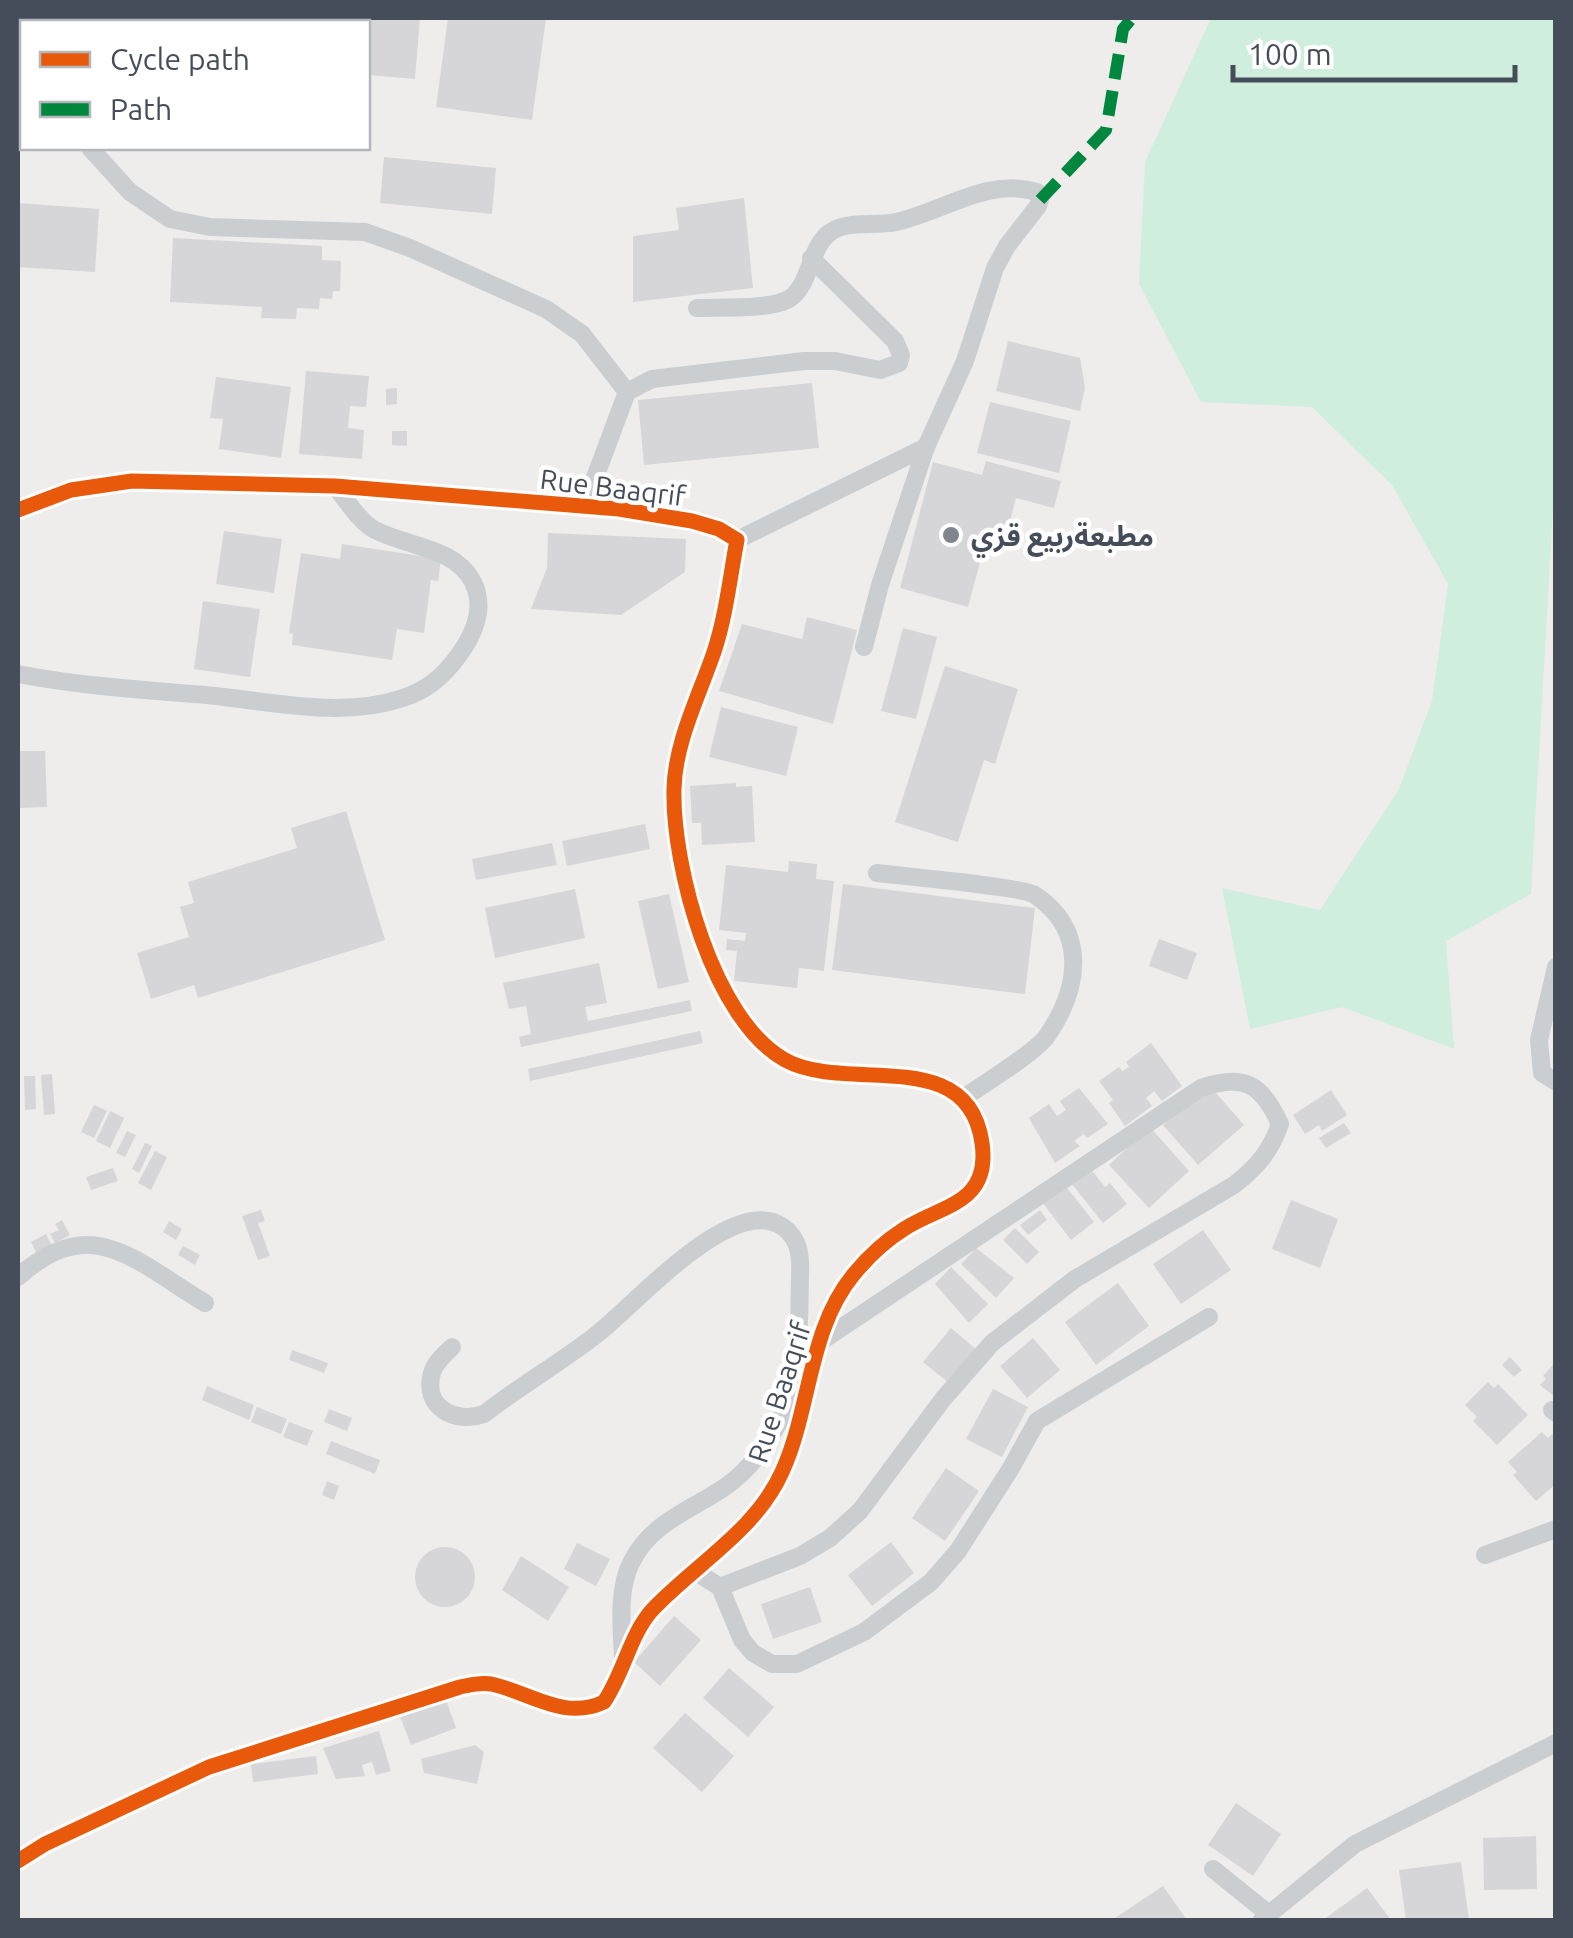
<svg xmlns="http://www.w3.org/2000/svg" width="1573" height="1938" font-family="Ubuntu,'Noto Sans Arabic',sans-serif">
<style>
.green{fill:#d0eedd}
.building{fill:#d6d6d8}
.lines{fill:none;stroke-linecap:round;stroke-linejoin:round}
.minor{stroke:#caced1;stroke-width:18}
.quiet{stroke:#00873e;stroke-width:12;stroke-dasharray:25 12;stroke-linecap:butt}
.cycleway-casing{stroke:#fff;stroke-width:21}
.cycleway{stroke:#e8590c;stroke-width:15}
.poi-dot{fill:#80858c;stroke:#fff;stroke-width:4}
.labels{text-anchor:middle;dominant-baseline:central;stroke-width:9;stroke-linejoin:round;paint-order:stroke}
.street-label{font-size:28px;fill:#444d59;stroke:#fff}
.poi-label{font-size:28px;font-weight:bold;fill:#444d59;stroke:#fff;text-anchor:start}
</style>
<rect width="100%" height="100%" fill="#eeedec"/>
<path class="green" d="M1211,18H1555L1556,457L1531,894L1446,941L1454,1049L1342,1007L1250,1029L1222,888L1320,910L1399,789L1432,701L1448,584L1392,485L1312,407L1201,402L1139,284L1145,162Z"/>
<g class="building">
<path d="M143,18H420L415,79L368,75V22H143Z"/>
<path d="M448,18H546L532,120L436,107Z"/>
<path d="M384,157L496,168L492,214L380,203Z"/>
<path d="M744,198L753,288L633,302V236L679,230L676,208Z"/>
<path d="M18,203L99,209L95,272L18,267Z"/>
<path d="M173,238L322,246V260L341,261L340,291H333L332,299L320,298L319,309L297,308L296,319L261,318L262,307L170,302Z"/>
<path d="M1008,341L1080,358L1085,388L1080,411L996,391Z"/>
<path d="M306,371L369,376L366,407L350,406L348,428L364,430L362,459L299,454Z"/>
<path d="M216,377L291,387L281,458L219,449L223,419L210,418Z"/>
<path d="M812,383L819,448L644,465L638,400Z"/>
<path d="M397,388V404L386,405V389Z"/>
<path d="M990,402L1071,421L1059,473L977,453Z"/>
<path d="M392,431H407V446L392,445Z"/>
<path d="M986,461L1061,481L1054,508L1016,498L1006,537L988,532L968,607L900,588L933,462L982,475Z"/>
<path d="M224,531L282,539L274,593L216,584Z"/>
<path d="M548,533L686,539L685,572L621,615L531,609L547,568Z"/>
<path d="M342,544L441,559L438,581L431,580L424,633L397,629L392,660L292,645L293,634L289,633L301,553L340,559Z"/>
<path d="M203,601L260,609L250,677L194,669Z"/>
<path d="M807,617L857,630L833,724L719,691L742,624L802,639Z"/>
<path d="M903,628L937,637L916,719L881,711Z"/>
<path d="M945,666L1018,689L995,764L984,760L958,842L895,822Z"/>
<path d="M721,707L798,727L786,776L709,757Z"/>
<path d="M18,751H45L47,807L18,808Z"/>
<path d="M736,783V787L752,786L755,842L702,845L701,823H692L690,786Z"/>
<path d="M346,811L385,940L198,998L194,985L151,999L137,953L189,937L180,907L194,903L188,882L297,848L291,828Z"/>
<path d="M645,824L650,849L567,866L562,841Z"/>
<path d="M552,843L557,865L476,880L472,859Z"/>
<path d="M789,861L817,864L816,879L834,881L824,971L799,968L797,988L734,981L737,951L726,950L727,939L745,941L746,933L719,930L726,865L788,872Z"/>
<path d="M843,884L1035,908L1025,994L832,970Z"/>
<path d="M575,889L585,938L495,958L485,908Z"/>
<path d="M669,894L689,982L658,989L638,901Z"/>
<path d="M1159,939L1197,953L1187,980L1149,966Z"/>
<path d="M599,963L607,1003L585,1007L588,1021L690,1000L692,1011L521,1047L519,1037L531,1034L526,1006L509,1009L503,983Z"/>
<path d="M700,1031L703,1043L530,1081L528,1069Z"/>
<path d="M1151,1043L1182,1086L1162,1101L1154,1091L1146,1098L1152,1106L1125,1126L1109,1103L1113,1100L1099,1081L1119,1067L1122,1071L1129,1067L1126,1062Z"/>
<path d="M52,1074L55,1114L44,1115L41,1075Z"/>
<path d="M24,1076H35L36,1109L25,1110Z"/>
<path d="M1209,1085L1244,1125L1198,1165L1163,1125Z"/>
<path d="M1079,1088L1108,1124L1087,1138L1084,1134L1074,1141L1080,1146L1055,1163L1029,1118L1049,1104L1057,1116L1066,1110L1060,1101Z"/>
<path d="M1331,1090L1347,1115L1322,1131L1319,1125L1305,1134L1293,1115Z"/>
<path d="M94,1105L107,1111L94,1138L81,1132Z"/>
<path d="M110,1111L124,1118L110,1148L96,1141Z"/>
<path d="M1344,1123L1351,1133L1326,1148L1319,1138Z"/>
<path d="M1150,1127L1189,1171L1149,1208L1109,1165Z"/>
<path d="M127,1131L136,1135L125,1157L116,1153Z"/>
<path d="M145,1143L152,1146L139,1173L132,1169Z"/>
<path d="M155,1151L167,1157L151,1190L138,1183Z"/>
<path d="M113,1168L118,1181L91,1190L86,1177Z"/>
<path d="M1090,1168L1105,1187L1110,1183L1127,1204L1103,1223L1071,1183Z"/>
<path d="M1064,1184L1094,1222L1071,1240L1042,1202Z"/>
<path d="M1291,1200L1338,1219L1320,1268L1272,1249Z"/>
<path d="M261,1210L265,1221L258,1223L270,1256L258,1260L242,1216Z"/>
<path d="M1040,1210L1047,1220L1028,1235L1020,1225Z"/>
<path d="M62,1220L70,1235L55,1243L50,1234L59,1230L55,1224Z"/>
<path d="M169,1221L182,1229L176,1240L163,1232Z"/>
<path d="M1015,1228L1039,1252L1027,1264L1003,1240Z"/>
<path d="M1203,1230L1231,1270L1181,1304L1153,1264Z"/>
<path d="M46,1234L52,1246L37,1254L31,1242Z"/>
<path d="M183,1246L200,1255L195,1265L178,1255Z"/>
<path d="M976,1248L1014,1278L996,1298L961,1264Z"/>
<path d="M951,1267L988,1304L969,1323L935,1284Z"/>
<path d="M1118,1283L1149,1326L1096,1365L1065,1322Z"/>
<path d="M951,1328L978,1351L950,1384L923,1362Z"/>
<path d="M1033,1338L1060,1370L1027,1398L1000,1366Z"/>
<path d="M292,1350L328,1363L324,1373L289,1360Z"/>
<path d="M1510,1357L1522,1370L1514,1377L1502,1365Z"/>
<path d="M1556,1361V1398L1540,1385L1546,1379L1543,1376Z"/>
<path d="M1488,1382L1494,1388L1498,1384L1528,1415L1497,1445L1473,1421L1477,1417L1465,1405Z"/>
<path d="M207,1386L254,1405L249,1420L202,1400Z"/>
<path d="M993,1389L1028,1407L1002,1457L966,1439Z"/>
<path d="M257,1407L287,1419L281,1434L251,1422Z"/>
<path d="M329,1409L352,1418L347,1431L324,1422Z"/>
<path d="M289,1422L313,1431L307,1446L283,1437Z"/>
<path d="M1542,1432L1548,1438L1552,1434L1556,1438V1484L1536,1501L1513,1475L1517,1472L1508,1462Z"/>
<path d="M331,1441L380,1460L375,1474L326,1454Z"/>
<path d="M946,1468L979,1491L945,1541L912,1518Z"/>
<path d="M327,1481L339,1486L334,1500L322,1495Z"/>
<path d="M891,1542L914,1573L872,1606L848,1575Z"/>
<path d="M577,1543L610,1559L596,1586L564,1569Z"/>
<circle cx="445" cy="1577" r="30"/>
<path d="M521,1556L569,1587L548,1621L502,1590Z"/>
<path d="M810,1587L822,1622L773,1639L761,1604Z"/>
<path d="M674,1616L701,1640L660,1686L634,1662Z"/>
<path d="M729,1668L774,1707L748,1737L703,1698Z"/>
<path d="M445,1697L456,1728L411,1745L399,1714Z"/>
<path d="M685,1713L734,1756L702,1792L653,1748Z"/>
<path d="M379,1731L391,1771L376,1775L372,1762L362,1765L365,1776L336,1779L323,1748Z"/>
<path d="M475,1745L484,1752L477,1784L424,1773L421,1759Z"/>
<path d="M316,1756L318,1774L253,1782L251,1764Z"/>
<path d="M1236,1803L1281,1834L1253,1876L1208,1845Z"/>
<path d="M1536,1836L1537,1889L1484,1890L1483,1838Z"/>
<path d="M1461,1862L1469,1920H1406L1399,1870Z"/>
<path d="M1163,1886L1187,1920H1112Z"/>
<path d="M1367,1888L1391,1920H1323Z"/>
</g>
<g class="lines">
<g class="minor">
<path d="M82,22L85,18"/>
<path d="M90,148L130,192L170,219L210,227L365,232L410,248L546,309L582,334L627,392"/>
<path d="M697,308C720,307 769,310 789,299C810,286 809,250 828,234C846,219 874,227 896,222C943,212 987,177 1037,192L1040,200L1038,206L1007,246L995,268L965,361L926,447"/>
<path d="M584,507L627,392L652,379L804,361H835L880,370L899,363L901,355L895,341L811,258"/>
<path d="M18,510L71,490L132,481L335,486L619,509L692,521L719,529L737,540C730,577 726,616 714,652C699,696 675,742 674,789C672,866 713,1020 785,1060C847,1094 968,1043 982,1143C991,1204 941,1205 904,1229C885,1241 868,1257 854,1274C808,1329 811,1409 782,1472C756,1530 696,1564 653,1609C630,1634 624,1673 604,1702C564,1721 529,1692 491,1684C480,1682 470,1685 460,1687L209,1767L45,1844L18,1861"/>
<path d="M737,540L926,447L880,585L864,647"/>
<path d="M18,674C80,686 143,690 206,695C269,701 341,719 403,698C431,689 449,671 465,646C477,626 484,605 473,582C455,547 408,547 375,530C360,522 346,500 335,486"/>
<path d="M877,873C901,876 1024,887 1035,895C1088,931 1080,988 1047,1036C1035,1053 982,1085 962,1099"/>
<path d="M1556,967L1539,1040L1542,1073L1556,1082"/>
<path d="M18,1277C92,1211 135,1261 205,1303"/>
<path d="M452,1347C444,1355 435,1362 432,1373C422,1408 456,1424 484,1414C520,1386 560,1363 596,1335C633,1307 733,1191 783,1227C799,1238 801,1256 800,1275C799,1323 801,1380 778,1424C768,1441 757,1459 742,1473C707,1507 655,1514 631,1563C617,1591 622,1629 623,1660"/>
<path d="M1552,1410L1556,1413"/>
<path d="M1485,1555L1556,1529"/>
<path d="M696,1572L720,1587L742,1640L753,1653L772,1664H797L864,1632L931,1582L958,1551L1011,1468L1037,1421L1209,1317"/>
<path d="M720,1587L800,1556L830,1538L860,1511L943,1399L992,1343L1075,1279L1234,1185C1256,1168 1271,1151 1280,1124C1262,1084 1244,1073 1201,1088L820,1342"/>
<path d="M1213,1869L1270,1915"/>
<path d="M1262,1920L1355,1844L1556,1743"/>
</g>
<path class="quiet" d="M1040,200L1106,130L1123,29L1132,18"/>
<defs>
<path id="cycleway" d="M18,510L71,490L132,481L335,486L619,509L692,521L719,529L737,540C730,577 726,616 714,652C699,696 675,742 674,789C672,866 713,1020 785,1060C847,1094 968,1043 982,1143C991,1204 941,1205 904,1229C885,1241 868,1257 854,1274C808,1329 811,1409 782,1472C756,1530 696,1564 653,1609C630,1634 624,1673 604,1702C564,1721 529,1692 491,1684C480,1682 470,1685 460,1687L209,1767L45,1844L18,1861"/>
</defs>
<use href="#cycleway" class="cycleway-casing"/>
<use href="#cycleway" class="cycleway"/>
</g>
<circle class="poi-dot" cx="951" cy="535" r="10"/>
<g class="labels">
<g class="street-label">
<text transform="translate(613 487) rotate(7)">Rue Baaqrif</text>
<text transform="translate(779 1392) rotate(-72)">Rue Baaqrif</text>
</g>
<g class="poi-label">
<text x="971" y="535">مطبعةربيع قزي</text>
</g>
</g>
<rect width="1573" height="1938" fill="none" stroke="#444d59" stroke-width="40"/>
<rect x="20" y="20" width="350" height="130" fill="#ffffff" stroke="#b4b8bd" stroke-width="2.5"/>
<rect x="40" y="52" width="50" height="15" fill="#e8590c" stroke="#b4b8bd" stroke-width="2.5"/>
<text x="110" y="70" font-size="30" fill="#444d59">Cycle path</text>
<rect x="40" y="102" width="50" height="15" fill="#00873e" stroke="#b4b8bd" stroke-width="2.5"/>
<text x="110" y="120" font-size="30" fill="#444d59">Path</text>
<path d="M1233 65v15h282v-15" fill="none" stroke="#444d59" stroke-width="5"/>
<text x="1248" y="65" font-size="30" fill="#444d59" stroke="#ffffff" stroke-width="8" paint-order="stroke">100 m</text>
</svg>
